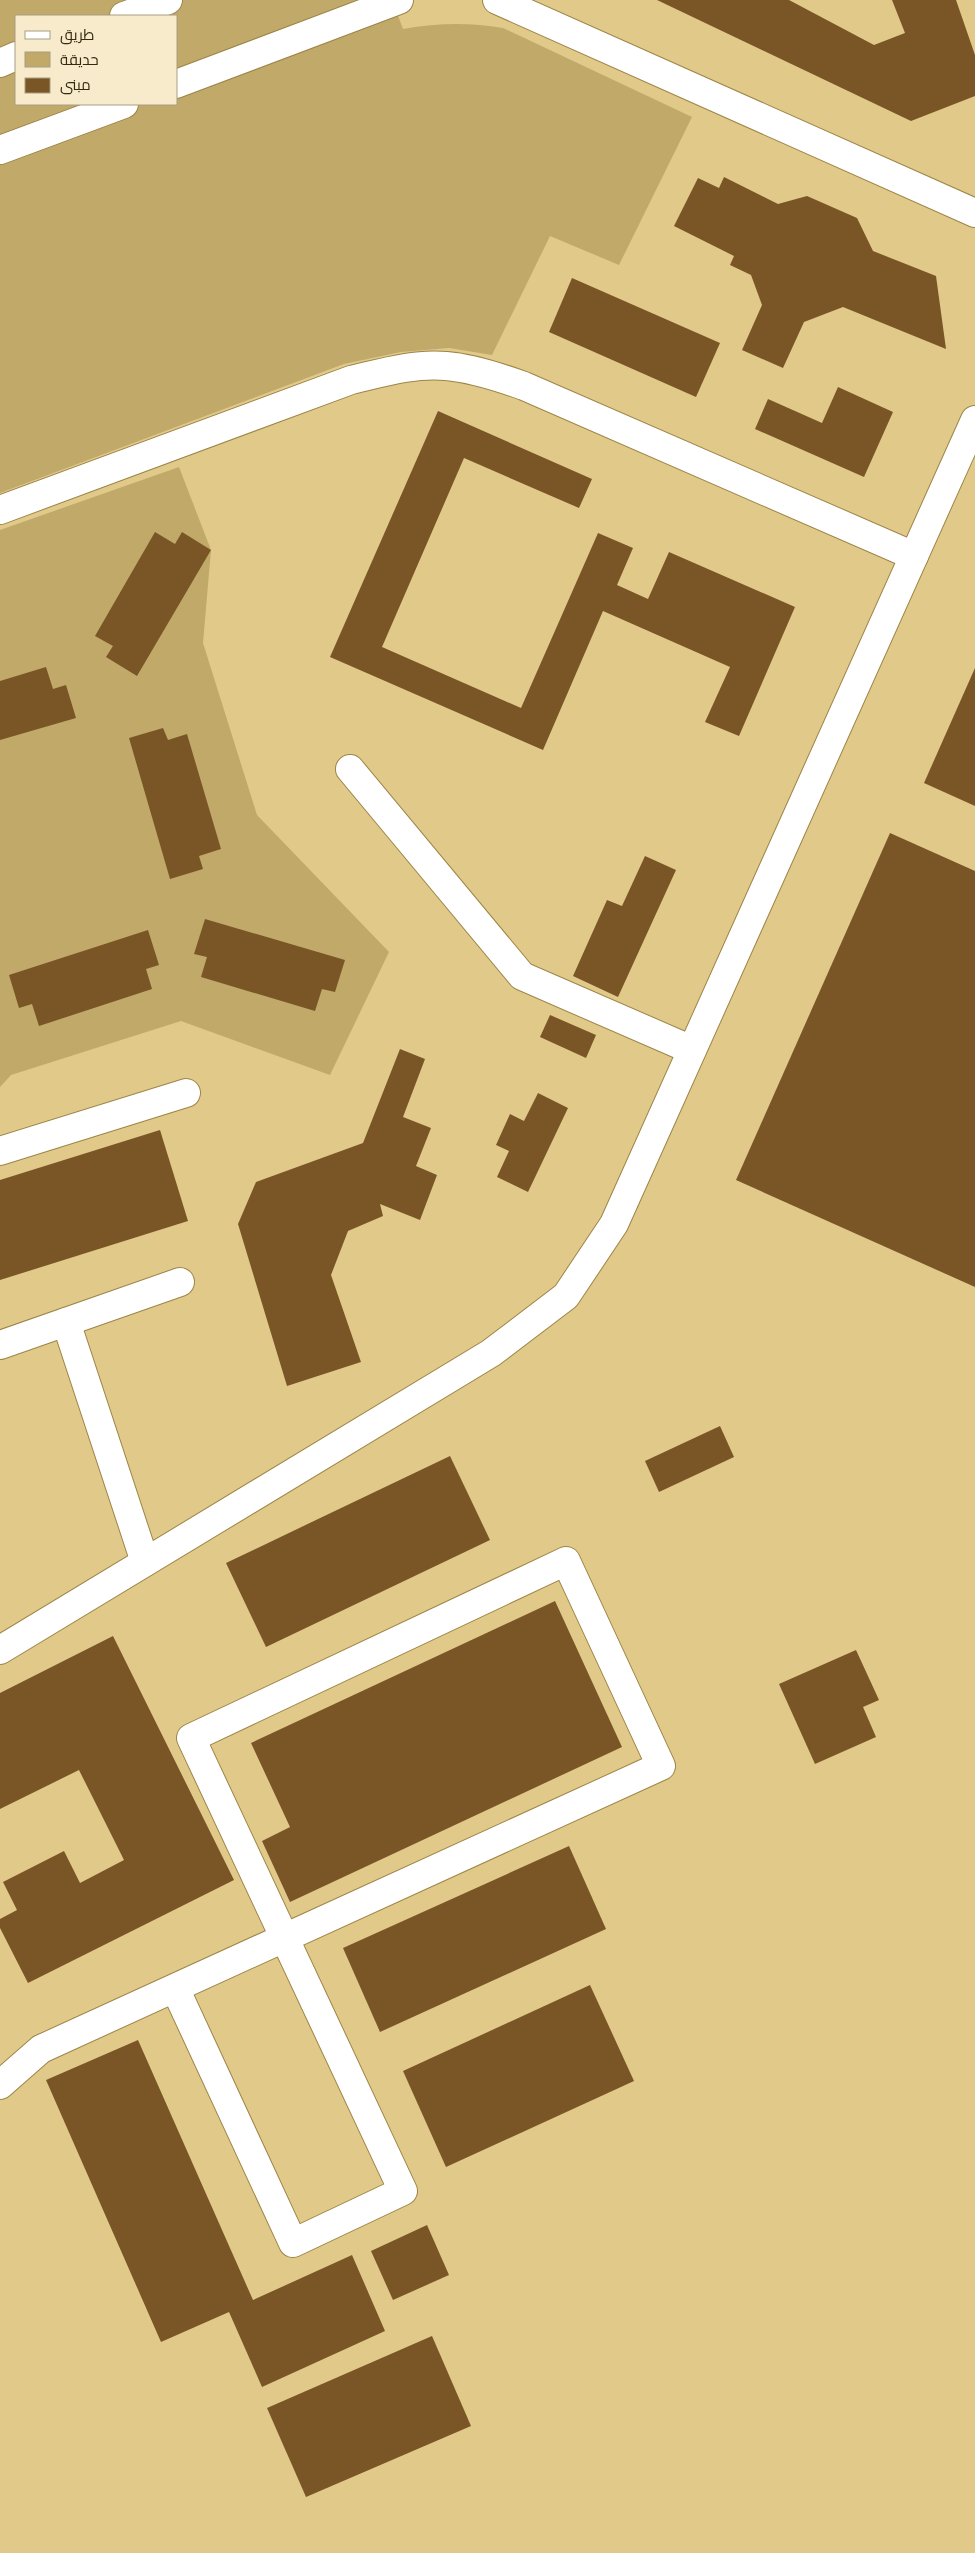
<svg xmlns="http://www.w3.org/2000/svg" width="975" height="2553" font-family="Signika,Cairo,sans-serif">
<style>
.green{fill:#c1a96a;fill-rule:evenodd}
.building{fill:#7a5526}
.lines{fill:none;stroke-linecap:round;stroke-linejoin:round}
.minor-casing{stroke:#9c8547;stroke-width:30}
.minor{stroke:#fff;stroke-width:28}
</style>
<rect width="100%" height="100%" fill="#e1c98a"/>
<g class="green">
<path d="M0,0H392L403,29C438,23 468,22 503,28L692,117L619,265L550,236L492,355L449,348L401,352L344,364L0,493ZM16,16H176V104H16Z"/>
<path d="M179,467L211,550L203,643L257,815L389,952L330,1075L181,1021L11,1075L0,1087V530Z"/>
</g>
<g class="building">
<path d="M657,0H789L874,45L905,33L892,0H956L975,55V96L911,121Z"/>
<path d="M724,177L778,204L807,196L857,218L873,251L936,276L946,349L843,307L804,322L783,368L742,350L762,305L751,275L730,265L734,256L674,226L698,178L719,188Z"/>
<path d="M572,278L720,343L696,397L549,332Z"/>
<path d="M838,387L893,412L864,477L755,429L768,399L822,423Z"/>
<path d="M438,411L592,479L579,508L464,458L382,647L521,708L598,533L633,548L617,585L648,599L669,552L795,607L739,736L705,722L730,667L603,611L543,750L330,657Z"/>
<path d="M155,532L175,544L182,532L211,550L137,676L106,657L113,646L95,636Z"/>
<path d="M46,667L53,689L66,685L76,718L0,740V681Z"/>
<path d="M975,668V806L924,783Z"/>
<path d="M163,728L168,740L187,734L221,849L199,856L203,869L170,879L129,738Z"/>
<path d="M890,833L975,871V1287L736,1180Z"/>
<path d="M645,856L676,870L618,997L573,976L607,900L622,906Z"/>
<path d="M205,919L345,960L335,992L322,989L315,1011L201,977L207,957L194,954Z"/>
<path d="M148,930L159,965L146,969L152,989L39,1026L32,1004L19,1008L9,975Z"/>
<path d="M550,1015L596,1035L586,1058L540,1037Z"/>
<path d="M400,1049L425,1059L403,1117L431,1128L416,1166L437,1175L420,1220L380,1204L383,1216L348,1231L331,1275L361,1362L287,1386L238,1224L256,1182L363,1143Z"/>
<path d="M538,1093L568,1108L528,1192L497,1177L509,1151L496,1145L510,1114L524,1121Z"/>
<path d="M160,1130L188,1221L0,1280V1180Z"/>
<path d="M720,1426L734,1457L659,1492L645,1461Z"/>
<path d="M450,1456L490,1540L266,1647L226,1563Z"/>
<path d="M555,1601L622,1747L290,1902L262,1841L290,1827L251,1743Z"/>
<path d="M113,1636L234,1880L28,1983L0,1928V1919L17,1910L3,1882L64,1851L80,1883L124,1860L79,1770L0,1809V1693Z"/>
<path d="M856,1650L879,1700L863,1707L876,1737L815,1764L779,1684Z"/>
<path d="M569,1846L606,1929L380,2032L343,1948Z"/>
<path d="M590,1985L634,2081L446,2167L403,2071Z"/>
<path d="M138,2040L253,2300L352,2255L385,2331L262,2387L229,2312L161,2342L46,2080Z"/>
<path d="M427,2225L449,2275L393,2300L371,2251Z"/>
<path d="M432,2336L471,2426L306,2497L267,2408Z"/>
</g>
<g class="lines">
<defs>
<g id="minor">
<path d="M497,0L975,213"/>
<path d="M124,16L168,0"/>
<path d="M0,63L16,56"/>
<path d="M176,84L399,0"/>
<path d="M0,150L124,104"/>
<path d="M0,510L351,380C381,373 414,363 446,366C472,368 499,377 524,386L914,556"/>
<path d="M350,769L522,976L692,1050"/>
<path d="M0,1151L186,1093"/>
<path d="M66,1322L145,1562"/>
<path d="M0,1345L180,1282"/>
<path d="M0,1650L491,1353L566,1296L614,1224L975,420"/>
<path d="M0,2085L41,2049L661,1766L566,1561L191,1738L403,2191L293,2243L175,1988"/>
</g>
</defs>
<use href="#minor" class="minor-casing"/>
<use href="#minor" class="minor"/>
</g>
<rect x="15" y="15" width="162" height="90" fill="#f7ebcc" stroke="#a99e81"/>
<rect x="25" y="31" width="25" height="8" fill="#ffffff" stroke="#a99e81"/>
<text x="60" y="40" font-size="15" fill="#332a10">طريق</text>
<rect x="25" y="52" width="25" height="15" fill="#c1a96a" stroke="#a99e81"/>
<text x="60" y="65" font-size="15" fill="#332a10">حديقة</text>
<rect x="25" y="78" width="25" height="15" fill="#7a5526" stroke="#a99e81"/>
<text x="60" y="90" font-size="15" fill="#332a10">مبنى</text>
</svg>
